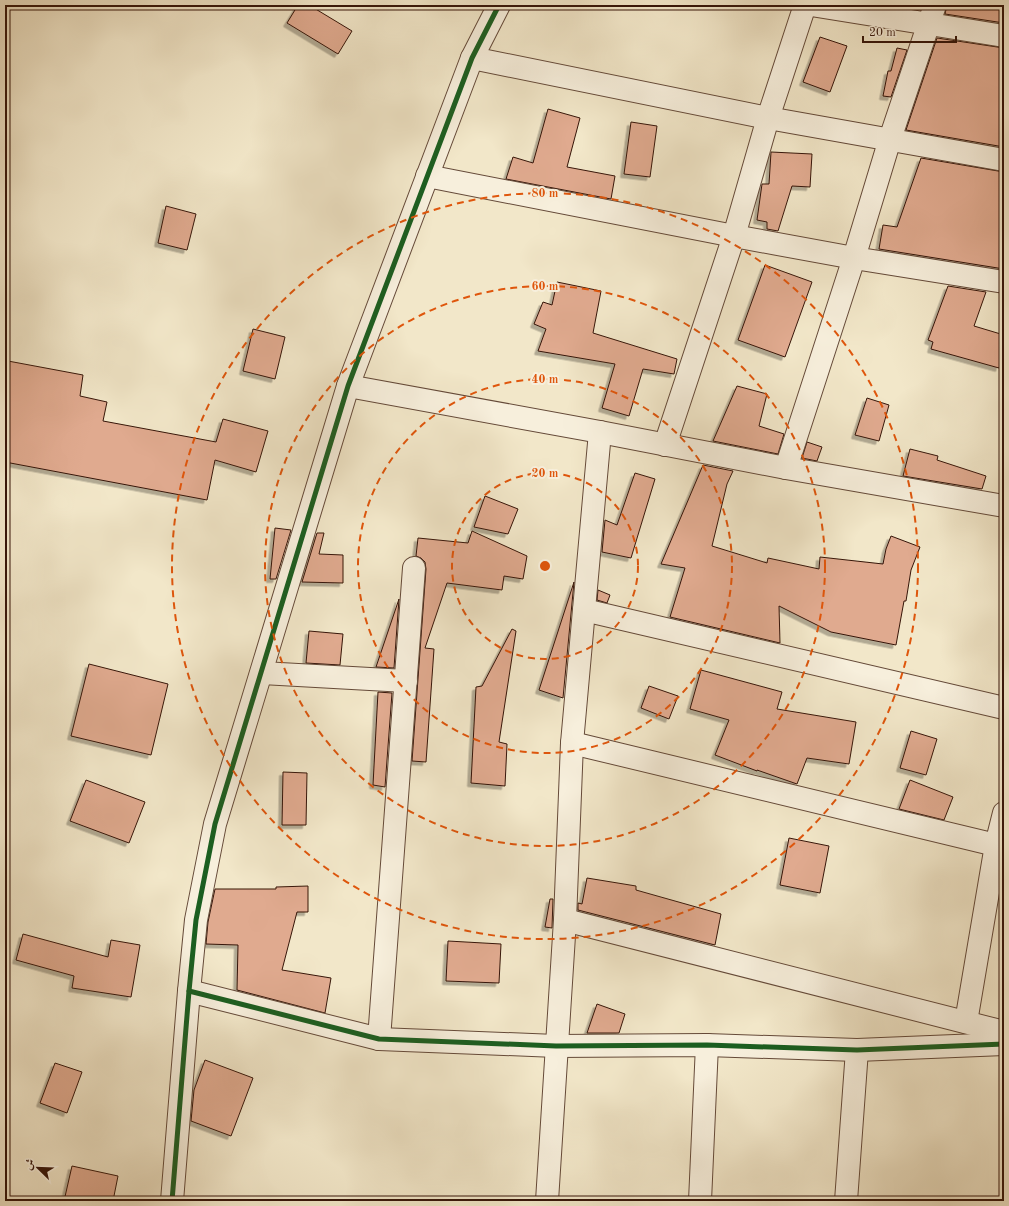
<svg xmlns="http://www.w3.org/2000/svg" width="1009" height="1206" font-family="'Old Standard TT',Amiri,serif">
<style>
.building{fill:#e0aa8f;stroke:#361509;filter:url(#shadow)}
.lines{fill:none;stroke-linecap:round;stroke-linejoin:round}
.minor-casing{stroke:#654a39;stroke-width:24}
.minor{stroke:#f7efdc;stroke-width:22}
.cycleway-casing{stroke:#f7efdc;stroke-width:8}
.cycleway{stroke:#1b5e20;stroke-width:5}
.ring{fill:none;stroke:#df560c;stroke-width:2;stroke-dasharray:7 5}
.centre{fill:#df560c;stroke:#f7efdc;stroke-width:2}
.ring-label{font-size:12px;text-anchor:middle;font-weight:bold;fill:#df560c;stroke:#f7efdc;stroke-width:4;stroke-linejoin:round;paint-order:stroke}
</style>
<defs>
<filter id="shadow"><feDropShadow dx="-3.5" dy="3.5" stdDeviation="0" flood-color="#0004"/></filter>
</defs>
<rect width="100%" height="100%" fill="#f2e7c9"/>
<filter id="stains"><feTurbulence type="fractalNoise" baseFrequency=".005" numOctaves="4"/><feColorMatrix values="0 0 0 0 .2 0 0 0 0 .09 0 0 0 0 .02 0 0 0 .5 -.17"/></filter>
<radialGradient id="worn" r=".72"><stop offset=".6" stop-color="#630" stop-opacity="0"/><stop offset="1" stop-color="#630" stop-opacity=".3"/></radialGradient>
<g class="building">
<path d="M298,5H309L352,31L338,54L287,23Z"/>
<path d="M947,5H1004V23L945,14Z"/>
<path d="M820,37L847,46L830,92L803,82Z"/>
<path d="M937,38L1004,48V147L906,130Z"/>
<path d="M897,48L907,50L891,97L883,96L888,71H891Z"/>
<path d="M548,109L580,118L567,167L615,176L611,199L506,179L513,157L533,163Z"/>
<path d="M631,122L657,126L650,177L624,174Z"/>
<path d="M771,152L812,154L810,187L792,186L778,231L767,229V222L757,220L762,184H769Z"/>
<path d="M921,158L1004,172V269L879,249L883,225L897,227Z"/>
<path d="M166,206L196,214L187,250L158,243Z"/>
<path d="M765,265L812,282L785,357L738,340Z"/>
<path d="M557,282L601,291L593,333L677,359L674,374L643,369L629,416L602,408L615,364L538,351L546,329L534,324L543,302L552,305Z"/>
<path d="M948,286L986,292L974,326L1004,335V351L999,368L931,349L933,342L928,340Z"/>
<path d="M253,329L285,337L275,379L243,371Z"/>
<path d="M8,361L83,375L80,396L107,402L103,421L216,442L223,419L268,431L256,472L215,460L207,500L5,462V380Z"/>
<path d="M737,386L767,394L759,426L784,434L778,454L713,441Z"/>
<path d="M867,398L889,405L879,441L855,435Z"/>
<path d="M807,442L822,447L817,461L802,458Z"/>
<path d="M910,449L938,456L937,460L986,476L982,489L903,476Z"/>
<path d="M703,465L733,471L727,484L712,546L767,563L768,558L819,569L820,557L883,564L886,549L891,536L920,547L911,570L906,601H904L896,645L831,632L779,606L780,643L670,617L685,568L661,564Z"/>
<path d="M635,473L655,479L631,558L602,552L605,520L617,525Z"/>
<path d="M485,496L518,509L508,534L474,527Z"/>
<path d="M275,528L291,530L276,579H270Z"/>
<path d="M472,531L527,556L523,579L504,576L502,590L447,583L425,648L434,649L426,762L412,761L426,569L425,562L421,558L416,556L418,538L468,543Z"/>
<path d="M317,533H324L319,554L343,555V583L302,582Z"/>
<path d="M574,582L563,698L539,690Z"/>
<path d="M598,590L610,595L607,603L597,600Z"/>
<path d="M399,599L394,668L376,667Z"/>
<path d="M512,629L516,631L499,742L507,744L505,786L471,783L476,687L482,686Z"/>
<path d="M309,631L343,634L340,665L306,663Z"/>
<path d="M89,664L168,684L151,755L71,736Z"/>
<path d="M701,670L782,692L777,709L856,722L849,764L807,758L797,784L757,770V771L715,755L729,720L690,709Z"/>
<path d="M649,686L678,696L669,719L641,708Z"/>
<path d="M378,692L392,693L385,787L373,785Z"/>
<path d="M911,731L937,739L926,775L900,768Z"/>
<path d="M283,772L307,773L306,825H282Z"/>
<path d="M86,780L145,802L129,843L70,821Z"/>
<path d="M910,780L953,797L944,820L899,809Z"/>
<path d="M789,838L829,846L820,893L780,885Z"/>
<path d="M587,878L636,886V890L721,914L715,945L578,910V903L582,904Z"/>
<path d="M308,886V912H297L282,970L331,978L325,1013L237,990L238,945L206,944L208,922L215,889H276V887Z"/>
<path d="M550,899H553L552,928L545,927Z"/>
<path d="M23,934L108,957L111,940L140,945L131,997L72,988L74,976L16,960Z"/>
<path d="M448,941L501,944L499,983L446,981Z"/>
<path d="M597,1004L625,1014L619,1033H587Z"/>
<path d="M205,1060L253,1078L231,1136L191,1121L194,1090Z"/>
<path d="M55,1063L82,1072L67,1113L40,1103Z"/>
<path d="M72,1166L118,1176L113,1201H64Z"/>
</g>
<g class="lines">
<defs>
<g id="minor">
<path d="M811,5L1004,36"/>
<path d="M472,58L768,118L1004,160"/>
<path d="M427,176L734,236L854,258L1004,282"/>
<path d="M348,386L600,432L786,468L1004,506"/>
<path d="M665,445L734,236L768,118L805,5"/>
<path d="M786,468L854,258L890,139L935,5"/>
<path d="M584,610L1004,708"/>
<path d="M262,673L406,681"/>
<path d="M572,743L1004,847"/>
<path d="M565,920L1004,1032"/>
<path d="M189,991L379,1039L556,1046L707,1045L857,1050L1004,1044"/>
<path d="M966,1022L996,845L1004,813"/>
<path d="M379,1039L414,568"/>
<path d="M172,1201L189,991L196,920L215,824L348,386L472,58L499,5"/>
<path d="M547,1201L565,920L572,743L600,432"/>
<path d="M700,1201L707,1045"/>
<path d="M846,1201L857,1050"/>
</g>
</defs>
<use href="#minor" class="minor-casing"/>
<use href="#minor" class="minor"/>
<defs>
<g id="cycleway">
<path d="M189,991L379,1039L556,1046L707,1045L857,1050L1004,1044"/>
<path d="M172,1201L189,991L196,920L215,824L348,386L472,58L499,5"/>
</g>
</defs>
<use href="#cycleway" class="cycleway-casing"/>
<use href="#cycleway" class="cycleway"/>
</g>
<g class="ring">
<circle cx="545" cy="566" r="93"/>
<circle cx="545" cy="566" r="187"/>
<circle cx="545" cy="566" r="280"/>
<circle cx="545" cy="566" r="373"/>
</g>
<circle cx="545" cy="566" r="6" class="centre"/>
<g class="ring-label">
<text x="545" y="197">80 m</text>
<text x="545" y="290">60 m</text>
<text x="545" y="383">40 m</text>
<text x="545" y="477">20 m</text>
</g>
<rect width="1009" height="1206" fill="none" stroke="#f2e7c9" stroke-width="20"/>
<rect x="6" y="6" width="997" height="1194" fill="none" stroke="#361509" stroke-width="2"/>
<rect x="10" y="10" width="989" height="1186" fill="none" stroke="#361509"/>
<g transform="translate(38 1168) rotate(293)" stroke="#f7efdc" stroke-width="3" paint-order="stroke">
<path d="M0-3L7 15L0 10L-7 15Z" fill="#361509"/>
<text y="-6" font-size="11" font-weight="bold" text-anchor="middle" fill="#361509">ش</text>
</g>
<path d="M863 36v6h93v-6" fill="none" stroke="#361509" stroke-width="2"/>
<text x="869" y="36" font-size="12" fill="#361509" stroke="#f7efdc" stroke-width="3" paint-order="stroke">20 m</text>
<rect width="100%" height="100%" filter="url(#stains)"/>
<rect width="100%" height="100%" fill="url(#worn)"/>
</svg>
